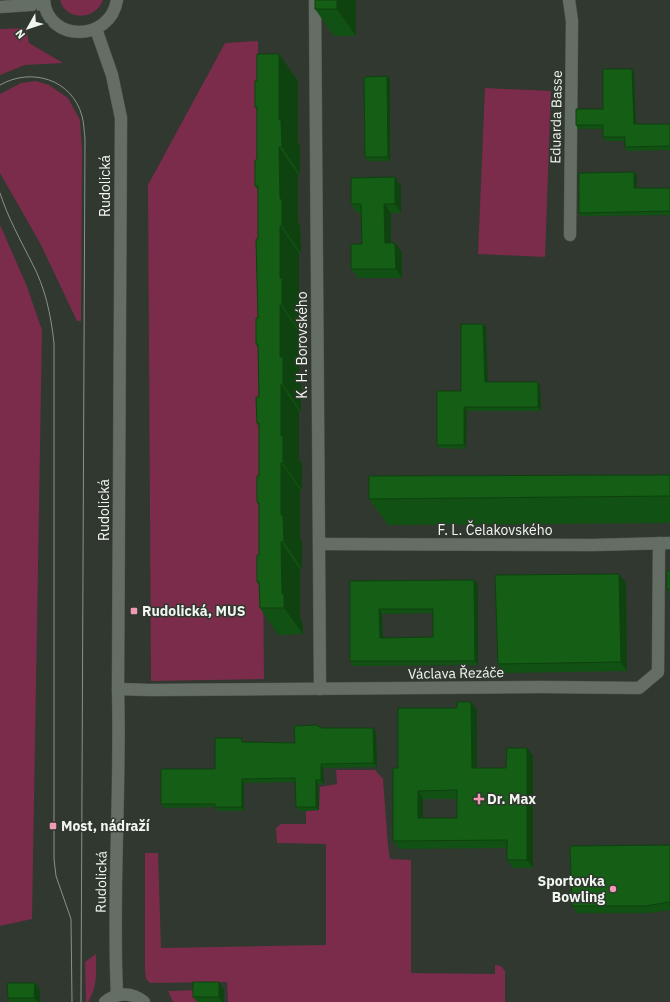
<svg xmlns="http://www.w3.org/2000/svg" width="670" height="1002" font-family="'IBM Plex Sans',sans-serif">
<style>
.green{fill:#7a2c4a}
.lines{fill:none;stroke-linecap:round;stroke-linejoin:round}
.minor-casing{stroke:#50574f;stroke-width:13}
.tertiary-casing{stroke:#50574f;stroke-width:13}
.minor{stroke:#656e65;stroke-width:12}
.tertiary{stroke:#656e65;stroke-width:12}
.tram{stroke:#8a9189;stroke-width:1}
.wall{fill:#115113;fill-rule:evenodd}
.shaded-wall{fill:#0e420f}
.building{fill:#145e16;stroke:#0e420f;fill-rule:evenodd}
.poi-dot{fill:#f09ab6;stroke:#30382f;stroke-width:1.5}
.labels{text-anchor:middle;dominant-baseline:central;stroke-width:3;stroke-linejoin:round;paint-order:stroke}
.street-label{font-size:14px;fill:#f1f6f0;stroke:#30382f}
.poi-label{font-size:14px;font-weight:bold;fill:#f1f6f0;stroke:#30382f;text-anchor:start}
</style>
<rect width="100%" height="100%" fill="#30382f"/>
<g class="green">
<path d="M60,0H103C96,20 66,22 60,0Z"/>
<path d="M26,28L29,43L63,63L25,65L0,75V29Z"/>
<path d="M258,41L264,679L151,681L148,185L225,43Z"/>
<path d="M36,81L49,85L68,98L80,120L82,150L81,321H77L40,243L0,173V94L21,83Z"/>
<path d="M485,88L551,91L545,257L478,254Z"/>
<path d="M0,225L26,284L42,330L32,919L0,926Z"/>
<path d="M336,770H375L383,779L388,846L390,859L411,860V973L495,974V965L501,966L505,971V1002H228L227,982L150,983L146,979L145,971V853H158L161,948L326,945V844L277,843L276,828L281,824H306V811L319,810L320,787L337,784Z"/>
<path d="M96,954C96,971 98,987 88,1002H86L85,962Z"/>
<path d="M198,990V1002H173L168,991Z"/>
</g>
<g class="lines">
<defs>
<g id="minor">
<path d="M315,0L320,689"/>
<path d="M569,0L572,21L570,235"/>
<path d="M319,544L593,545L670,543"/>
<path d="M118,689L151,690L542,687L639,688L658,672L659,543"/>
</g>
<g id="tertiary">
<path d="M44,0C47,42 110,43 117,0"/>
<path d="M0,7L44,4"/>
<path d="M96,29L112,75L121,118L118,689C121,791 112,893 117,995"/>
<path d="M105,1002C117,992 132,992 144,1002"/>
</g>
</defs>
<use href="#minor" class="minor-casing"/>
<use href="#tertiary" class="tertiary-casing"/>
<use href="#minor" class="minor"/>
<use href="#tertiary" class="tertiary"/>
<g class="tram">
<path d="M0,85C31,67 72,79 82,116C84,123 84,131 85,138L81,1002"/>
<path d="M0,193C8,218 20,239 32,263C45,287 51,315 54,343V859L56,876L71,919L72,1002"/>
</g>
</g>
<g class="wall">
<path d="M356,0V36H334L315,9Z"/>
<path d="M632,69L634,73L636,124H670V150L627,151L625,147V141H606L603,137V129H578L576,125L603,109Z"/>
<path d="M390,80V161H367L365,157Z"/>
<path d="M298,81V143L300,146V174H298V222L300,226L301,253H299V301L301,305V332H299V381L301,384V411H299V460L302,463V490H300V539L302,542V569H300V618L302,621L303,634L278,635L260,608L259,585L257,582L259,555V506L257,502L259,476V427L257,423L259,397L258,348L256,344L258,318V190L255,186L257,160V110L255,107Z"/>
<path d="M634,172L637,176V188H670V215L582,216L579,213Z"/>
<path d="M401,186V213H391V243L402,252V278H358L351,269L362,244L361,213H357L351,204Z"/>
<path d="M486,327L488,382L540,386L541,411H467L466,449L440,448L437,445L461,391Z"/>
<path d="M670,475V523L388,525L369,499Z"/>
<path d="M670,571V594L667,589Z"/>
<path d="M474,580L478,585V665L353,666L350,661V581ZM433,613V637L383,638L382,614Z"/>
<path d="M626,583L627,671L504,673L498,664Z"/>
<path d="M471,702L477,710V768H506L527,748L533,756V868H513L507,860V848L399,849L393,841L398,768L457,708ZM423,799H457V818H423Z"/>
<path d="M322,728L376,732L377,767L323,768L324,784H318L319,810L299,811L296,807L295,782L244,783V811H218L215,807L164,808L161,804L215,769L241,738L244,742L295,743Z"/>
<path d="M670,845V910L650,913H577L572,906Z"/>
<path d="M35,983L40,990V1002H10L8,998Z"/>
<path d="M224,990V1002H197L193,997Z"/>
</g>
<g class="shaded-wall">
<path d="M337,0H356V36L337,9Z"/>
<path d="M279,54L298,81V143L300,146V174L282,147L279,120Z"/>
<path d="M632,69L634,73L636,127L634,124Z"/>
<path d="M387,76L390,80V161L388,157Z"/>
<path d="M279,147L298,174V222L300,226L301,253L282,226L280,199Z"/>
<path d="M634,172L637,176V192L634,188Z"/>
<path d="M395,177L401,186V213L395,204Z"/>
<path d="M384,204L391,213V252L385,243Z"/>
<path d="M280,226L299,253V301L301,305V332L282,305L280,278Z"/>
<path d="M395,243L402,252V278L396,269Z"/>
<path d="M280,305L299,332V381L301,384V411L283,384L280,357Z"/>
<path d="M483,324L486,327L488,386L485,382Z"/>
<path d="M538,382L540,386L541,411L538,407Z"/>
<path d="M281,384L299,411V460L302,463V490L283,463L281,436Z"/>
<path d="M464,407L467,411L466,449L464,445Z"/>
<path d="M281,463L300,490V539L302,542V569L284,542L281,515Z"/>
<path d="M281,542L300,569V618L302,621L303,634L284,608L282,594Z"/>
<path d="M619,574L626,583L627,671L621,662Z"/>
<path d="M474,580L478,585V665L475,661Z"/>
<path d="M379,609L382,614L383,642L380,638Z"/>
<path d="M471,702L477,710V776L472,768Z"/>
<path d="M373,728L376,732L377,767L374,763Z"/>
<path d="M527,748L533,756V868L527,860Z"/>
<path d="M321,764L323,768L324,784L321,780Z"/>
<path d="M242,779L244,783V811L242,807Z"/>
<path d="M316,780L318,784L319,810L316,807Z"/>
<path d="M418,791L423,799V826L418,818Z"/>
<path d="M219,982L224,990V1002H222L219,997Z"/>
<path d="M35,983L40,990V1002H38L34,998Z"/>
</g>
<g class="building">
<rect x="315" y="0" width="22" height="9"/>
<path d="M257,54H279V120H281L282,147H279L280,199H282V226H280V278H282V305H280V357H283V384H281V436H283V463H281V515H283L284,542H281L282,594H284V608H260L259,582H257V555H259V503L257,502V476H259V423H257L256,397H259L258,344H256V318H258L256,239H258V186H255V160H257V107H255V81H257Z"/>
<path d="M603,69H632L634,124H670V146L625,147V137H603V125H576V109H603Z"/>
<path d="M387,76L388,157H365L364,77Z"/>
<path d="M634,172V188H670V211L579,213V173Z"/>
<path d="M395,177V204H384L385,243H395L396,269H351V244H362L361,204H351V178Z"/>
<path d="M461,324H483L485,382H538V407H464V445H437V391H461Z"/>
<path d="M670,475V496L369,499V476Z"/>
<rect x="667" y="571" width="3" height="18"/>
<path d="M619,574L621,662L498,664L495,575Z"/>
<path d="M474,580L475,661H350V581ZM379,609H433V637L380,638Z"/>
<path d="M457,702H471L472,768H506L507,748H527V860H507V840L393,841V768H398V708H457ZM457,790V818H418V791Z"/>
<path d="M316,725L322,728H373L374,763L321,764V780H316V807H296L295,778L242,779V807H215V804H161V769H215V738H241L242,742L295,743L294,726Z"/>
<path d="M670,845V905H669V902L645,906H572L570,846Z"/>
<rect x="193" y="982" width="26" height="15"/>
<path d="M7,983H35L34,998H8Z"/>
</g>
<g class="poi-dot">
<rect x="130" y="607" width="8" height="8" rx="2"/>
<path d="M477 793h4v4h4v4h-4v4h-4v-4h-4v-4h4z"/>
<rect x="49" y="822" width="8" height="8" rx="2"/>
<circle cx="613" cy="889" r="4"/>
</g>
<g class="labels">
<g class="street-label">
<text transform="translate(556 117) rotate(-89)">Eduarda Basse</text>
<text transform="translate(105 186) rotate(-90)">Rudolická</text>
<text transform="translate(302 345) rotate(-90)">K. H. Borovského</text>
<text transform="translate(104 510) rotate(-90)">Rudolická</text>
<text x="495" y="530">F. L. Čelakovského</text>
<text transform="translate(456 673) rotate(-1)">Václava Řezáče</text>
<text transform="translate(101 882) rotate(-89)">Rudolická</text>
</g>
<g class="poi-label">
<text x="142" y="611">Rudolická, MUS</text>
<text x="487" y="799">Dr. Max</text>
<text x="61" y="826">Most, nádraží</text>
<text x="605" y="881" text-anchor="end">Sportovka<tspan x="605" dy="16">Bowling</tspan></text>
</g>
</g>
<g transform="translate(28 28) rotate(231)" stroke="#30382f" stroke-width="3" paint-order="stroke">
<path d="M0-3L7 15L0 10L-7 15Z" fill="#f1f6f0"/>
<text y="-6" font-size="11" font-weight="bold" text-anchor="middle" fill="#f1f6f0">N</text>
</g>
</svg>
